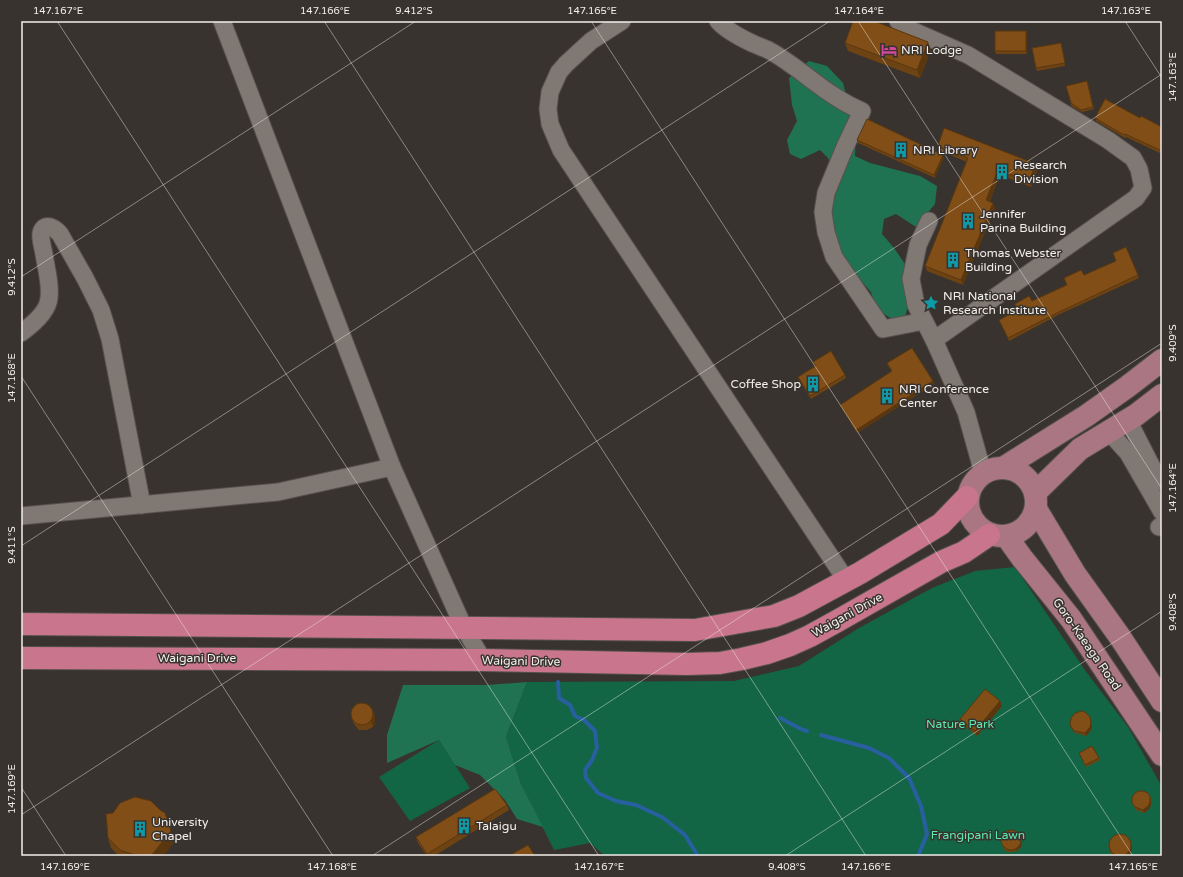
<svg xmlns="http://www.w3.org/2000/svg" width="1183" height="877" font-family="'Varela Round',sans-serif">
<style>
.green{fill:#126646}
.forest{fill:#207352}
.lines{fill:none;stroke-linecap:round;stroke-linejoin:round}
.stream{stroke:#285f9f;stroke-width:4}
.minor-casing{stroke:#57514e;stroke-width:19}
.major-casing{stroke:#57514e;stroke-width:24}
.highway-casing{stroke:#57514e;stroke-width:24}
.minor{stroke:#7f7873;stroke-width:17}
.major{stroke:#ab7683;stroke-width:22}
.highway{stroke:#c9758e;stroke-width:22}
.wall{fill:#6e4313}
.shaded-wall{fill:#5a370f}
.building{fill:#804e16;stroke:#5a370f}
.ticks{fill:none;stroke:#f3efec;stroke-width:1;stroke-opacity:0.45}
.labels{text-anchor:middle;dominant-baseline:central;stroke-width:3;stroke-linejoin:round;paint-order:stroke}
.poi-label{font-size:12px;fill:#f3efec;stroke:#38332e;text-anchor:start}
.street-label{font-size:12px;fill:#f3efec;stroke:#38332e}
.park-label{font-size:12px;fill:#5ce9ae;stroke:#38332e}
.neatline{fill:none;stroke:#f3efec;stroke-width:1.5}
.ticks-label{font-size:10px;text-anchor:middle;fill:#f3efec}
</style>
<rect width="100%" height="100%" fill="#38332e"/>
<g class="green">
<path d="M1015,567L1087,673L1128,727L1162,787V856H605L590,843L554,850L521,784L506,737L527,682L734,681L799,666L859,628L932,588L975,571Z"/>
<path d="M439,740L470,788L410,821L379,777Z"/>
</g>
<g class="forest">
<path d="M809,61L827,66L843,83L856,132L855,156L870,163L920,176L937,186L935,204L916,227L896,214L884,219L882,234L894,248L907,267L909,301L905,318L892,319L876,309L871,292L843,260L818,209L837,182L828,158L820,150L801,159L790,154L787,140L797,121L792,105L789,78Z"/>
<path d="M527,682L506,737L521,784L543,827L517,819L505,800L480,775L455,765L439,740L387,763V735L403,685H486Z"/>
</g>
<g class="lines">
<g class="stream">
<path d="M558,682L559,698L570,705L575,716L584,720L595,731L597,748L592,760L585,770L586,778L598,793L616,801L636,805L662,817L685,835L698,856"/>
<path d="M780,718L803,730L807,731"/>
<path d="M821,735L869,748L889,758L909,778L921,806L927,834L918,856"/>
</g>
<defs>
<g id="minor">
<path d="M222,21L392,467L464,628L483,660"/>
<path d="M622,21L591,41L566,64L559,72L550,92L548,109L550,124L561,150L846,580"/>
<path d="M718,21C726,30 743,39 754,44C760,47 766,48 772,52C803,70 828,97 862,111L845,147L826,193L823,212L826,232L834,257L883,329L924,321"/>
<path d="M898,21L902,26L968,55L1108,140L1133,158L1139,169L1143,188L1136,198L934,340"/>
<path d="M929,221L918,245L911,279L916,305L934,340L966,412L983,473"/>
<path d="M21,333C32,325 48,312 49,298C51,284 46,268 44,254C43,248 40,239 41,233C44,221 55,228 60,234L85,278L101,310L110,339L142,505"/>
<path d="M1128,420L1152,467L1162,482"/>
<path d="M1109,432L1128,453L1162,512"/>
<path d="M21,516L278,492L392,467"/>
<path d="M1159,527L1162,525"/>
</g>
<g id="major">
<circle cx="1002" cy="502" r="34"/>
<path d="M1003,468L1086,416L1127,387L1162,360"/>
<path d="M1035,493L1080,449L1136,415L1162,395"/>
<path d="M1036,509L1075,574L1120,637L1162,701"/>
<path d="M1007,537L1022,558L1071,619L1162,755"/>
</g>
<g id="highway">
<path d="M21,624L695,630L774,616L799,606L860,573L941,524L967,497"/>
<path d="M21,658L483,660L687,664L720,663L742,659L767,653L790,645L810,636L839,620L941,562L964,552L989,535"/>
</g>
</defs>
<use href="#minor" class="minor-casing"/>
<use href="#major" class="major-casing"/>
<use href="#highway" class="highway-casing"/>
<use href="#minor" class="minor"/>
<use href="#major" class="major"/>
<use href="#highway" class="highway"/>
</g>
<g class="wall">
<path d="M1026,31L1027,33V54H996L995,51Z"/>
<path d="M845,43L931,50L920,78L848,51Z"/>
<path d="M1061,43L1065,66L1037,71L1036,68Z"/>
<path d="M1087,81L1094,109L1082,112L1071,106V103Z"/>
<path d="M1095,118H1140L1162,127V154L1126,137L1125,138L1096,121Z"/>
<path d="M857,140L944,157L935,178L858,143Z"/>
<path d="M938,146L1038,169L1031,187L1000,175L990,201L993,203L995,208L963,285L927,271L925,266L967,162L940,151Z"/>
<path d="M1126,247L1139,278L1060,314L1009,341L999,320L1017,310L1015,304L1032,301L1066,285L1084,275L1116,261Z"/>
<path d="M813,362L845,375L846,378L811,399L799,380L798,377L815,366Z"/>
<path d="M887,363L933,381L934,384L857,433L841,407L840,405L892,371L888,366Z"/>
<path d="M1000,701L1002,706L977,736L962,724L960,719Z"/>
<path d="M373,711L375,716V724L373,727L367,730H359L354,724L352,719Z"/>
<path d="M1091,720L1092,727L1091,730L1086,736L1075,733L1071,728L1070,725Z"/>
<path d="M1079,753L1099,758L1100,760L1086,767Z"/>
<path d="M1150,797L1151,800V805L1149,809L1144,813L1136,810L1132,803Z"/>
<path d="M507,805L509,810L434,856H427L418,843L416,837Z"/>
<path d="M108,838L175,841L163,856H119L111,848Z"/>
<path d="M1001,840L1022,842L1021,847L1017,851L1012,852H1007L1003,848Z"/>
<path d="M1108,845L1132,848L1131,853L1128,856H1113L1111,854Z"/>
</g>
<g class="shaded-wall">
<path d="M1026,31L1027,33V54L1026,51Z"/>
<path d="M928,42L931,50L920,78L917,70Z"/>
<path d="M943,155L944,157L935,178L934,175Z"/>
<path d="M1036,164L1038,169L1031,187L1029,181Z"/>
<path d="M998,170L1000,175L988,205L986,200Z"/>
<path d="M993,203L995,208L963,285L961,280Z"/>
<path d="M933,381L934,384L857,433L856,430Z"/>
<path d="M1000,701L1002,706L977,736L975,731Z"/>
<path d="M373,711L375,716V724L373,727L371,721Z"/>
<path d="M1090,717L1092,727L1091,730L1086,736L1085,733Z"/>
<path d="M1150,797L1151,800V805L1149,809L1144,813L1143,810Z"/>
<path d="M168,823L175,841L163,856H151Z"/>
<path d="M1021,839L1022,842L1021,847L1017,851L1016,848Z"/>
<path d="M1130,839L1132,848L1131,853L1128,856H1126Z"/>
</g>
<g class="building">
<path d="M853,21H874L928,42L917,70L845,43Z"/>
<rect x="995" y="31" width="31" height="20"/>
<path d="M1061,43L1065,63L1036,68L1032,48Z"/>
<path d="M1087,81L1093,107L1081,110L1071,103L1066,86Z"/>
<path d="M1105,99L1140,118L1141,116L1162,127V151L1125,134L1124,135L1095,118Z"/>
<path d="M867,119L943,155L934,175L857,140Z"/>
<path d="M944,128L1036,164L1029,181L998,170L986,200L993,203L961,280L925,266L968,158L938,146Z"/>
<path d="M1126,247L1138,275L1059,312L1008,338L999,320L1018,310L1015,304L1029,296L1032,301L1067,285L1064,278L1081,270L1084,275L1116,261L1113,253Z"/>
<path d="M912,348L933,381L856,430L840,405L892,371L887,363Z"/>
<path d="M831,351L845,375L810,396L798,377L816,366L813,362Z"/>
<path d="M985,689L1000,701L975,731L960,719Z"/>
<circle cx="362" cy="714" r="11"/>
<path d="M1082,711L1085,712L1090,717L1091,724L1090,727L1085,733L1074,731L1070,725L1071,718L1075,713Z"/>
<path d="M1092,746L1099,758L1085,765L1079,753Z"/>
<path d="M495,789L507,805L427,854L416,837Z"/>
<path d="M1138,791H1143L1148,793L1150,797V802L1148,806L1143,810L1135,807L1132,803V798L1134,794Z"/>
<path d="M135,797L151,801L160,810L165,813L171,831L151,856L135,855L120,850L108,838L106,814L113,813L120,803Z"/>
<circle cx="1011" cy="840" r="10"/>
<circle cx="1120" cy="845" r="11"/>
<path d="M528,845L535,856H509Z"/>
<path d="M1162,853V856H1160L1159,855Z"/>
</g>
<path class="ticks" d="M57,21L599,856M324,21L866,856M591,21L1133,856M858,21L1162,489M1125,21L1162,78M21,277L416,21M21,376L333,856M21,546L830,21M21,787L66,856M21,815L1162,74M372,856L1162,343M785,856L1162,611"/>
<defs>
<symbol id="hotel-bare" viewBox="-9 -9 18 18"><path d="M-6-4.5h1.5V1H6V5H4.5V3h-9V5H-6ZM-4 0a1.8 1.8 0 1 1 3.6 0ZM.5 0V-2.5h3Q6-2.5 6 0Z" fill="#d1479c" stroke="#38332e" stroke-width="2.5" paint-order="stroke"/></symbol>
<symbol id="building-bare" viewBox="-9 -9 18 18"><path d="M-4-6H4V6H1V3H-1V6H-4ZM-2.5-4.3h1.7v1.8h-1.7ZM.8-4.3h1.7v1.8H.8ZM-2.5-1h1.7V.8h-1.7ZM.8-1h1.7V.8H.8Z" fill="#0f9aa8" stroke="#38332e" stroke-width="2.5" paint-order="stroke"/></symbol>
<symbol id="sight-bare" viewBox="-9 -9 18 18"><path d="M0-6L1.8-2.2L6-1.7L2.9 1.2L3.7 5.4L0 3.3L-3.7 5.4L-2.9 1.2L-6-1.7L-1.8-2.2Z" fill="#0f9aa8" stroke="#38332e" stroke-width="2.5" paint-order="stroke"/></symbol>
</defs>
<g fill-rule="evenodd">
<use href="#hotel-bare" x="878" y="39" width="22" height="22"/>
<use href="#building-bare" x="890" y="139" width="22" height="22"/>
<use href="#building-bare" x="991" y="161" width="22" height="22"/>
<use href="#building-bare" x="957" y="210" width="22" height="22"/>
<use href="#building-bare" x="942" y="249" width="22" height="22"/>
<use href="#sight-bare" x="920" y="292" width="22" height="22"/>
<use href="#building-bare" x="802" y="373" width="22" height="22"/>
<use href="#building-bare" x="876" y="385" width="22" height="22"/>
<use href="#building-bare" x="453" y="815" width="22" height="22"/>
<use href="#building-bare" x="129" y="818" width="22" height="22"/>
</g>
<g class="labels">
<g class="poi-label">
<text x="901" y="50">NRI Lodge</text>
<text x="913" y="150">NRI Library</text>
<text x="1014" y="165">Research<tspan x="1014" dy="14">Division</tspan></text>
<text x="980" y="214">Jennifer<tspan x="980" dy="14">Parina Building</tspan></text>
<text x="965" y="253">Thomas Webster<tspan x="965" dy="14">Building</tspan></text>
<text x="943" y="296">NRI National<tspan x="943" dy="14">Research Institute</tspan></text>
<text x="801" y="384" text-anchor="end">Coffee Shop</text>
<text x="899" y="389">NRI Conference<tspan x="899" dy="14">Center</tspan></text>
<text x="152" y="822">University<tspan x="152" dy="14">Chapel</tspan></text>
<text x="476" y="826">Talaigu</text>
</g>
<g class="street-label">
<text transform="translate(847 615) rotate(-29)">Waigani Drive</text>
<text transform="translate(1087 644) rotate(55)">Goro-Kaeaga Road</text>
<text x="197" y="658">Waigani Drive</text>
<text transform="translate(521 661) rotate(1)">Waigani Drive</text>
</g>
<g class="park-label">
<text x="960" y="724">Nature Park</text>
<text x="978" y="835">Frangipani Lawn</text>
</g>
</g>
<rect width="1183" height="877" fill="none" stroke="#38332e" stroke-width="44"/>
<rect x="22" y="22" width="1139" height="833" class="neatline"/>
<g class="ticks-label">
<text x="58" y="14">147.167°E</text>
<text x="325" y="14">147.166°E</text>
<text x="414" y="14">9.412°S</text>
<text x="592" y="14">147.165°E</text>
<text x="859" y="14">147.164°E</text>
<text x="1126" y="14">147.163°E</text>
<text transform="translate(1172 77) rotate(-90)" y="4">147.163°E</text>
<text transform="translate(11 277) rotate(-90)" y="4">9.412°S</text>
<text transform="translate(1172 343) rotate(-90)" y="4">9.409°S</text>
<text transform="translate(11 378) rotate(-90)" y="4">147.168°E</text>
<text transform="translate(1172 488) rotate(-90)" y="4">147.164°E</text>
<text transform="translate(11 545) rotate(-90)" y="4">9.411°S</text>
<text transform="translate(1172 612) rotate(-90)" y="4">9.408°S</text>
<text transform="translate(11 789) rotate(-90)" y="4">147.169°E</text>
<text x="65" y="870">147.169°E</text>
<text x="332" y="870">147.168°E</text>
<text x="599" y="870">147.167°E</text>
<text x="787" y="870">9.408°S</text>
<text x="866" y="870">147.166°E</text>
<text x="1133" y="870">147.165°E</text>
</g>
</svg>
